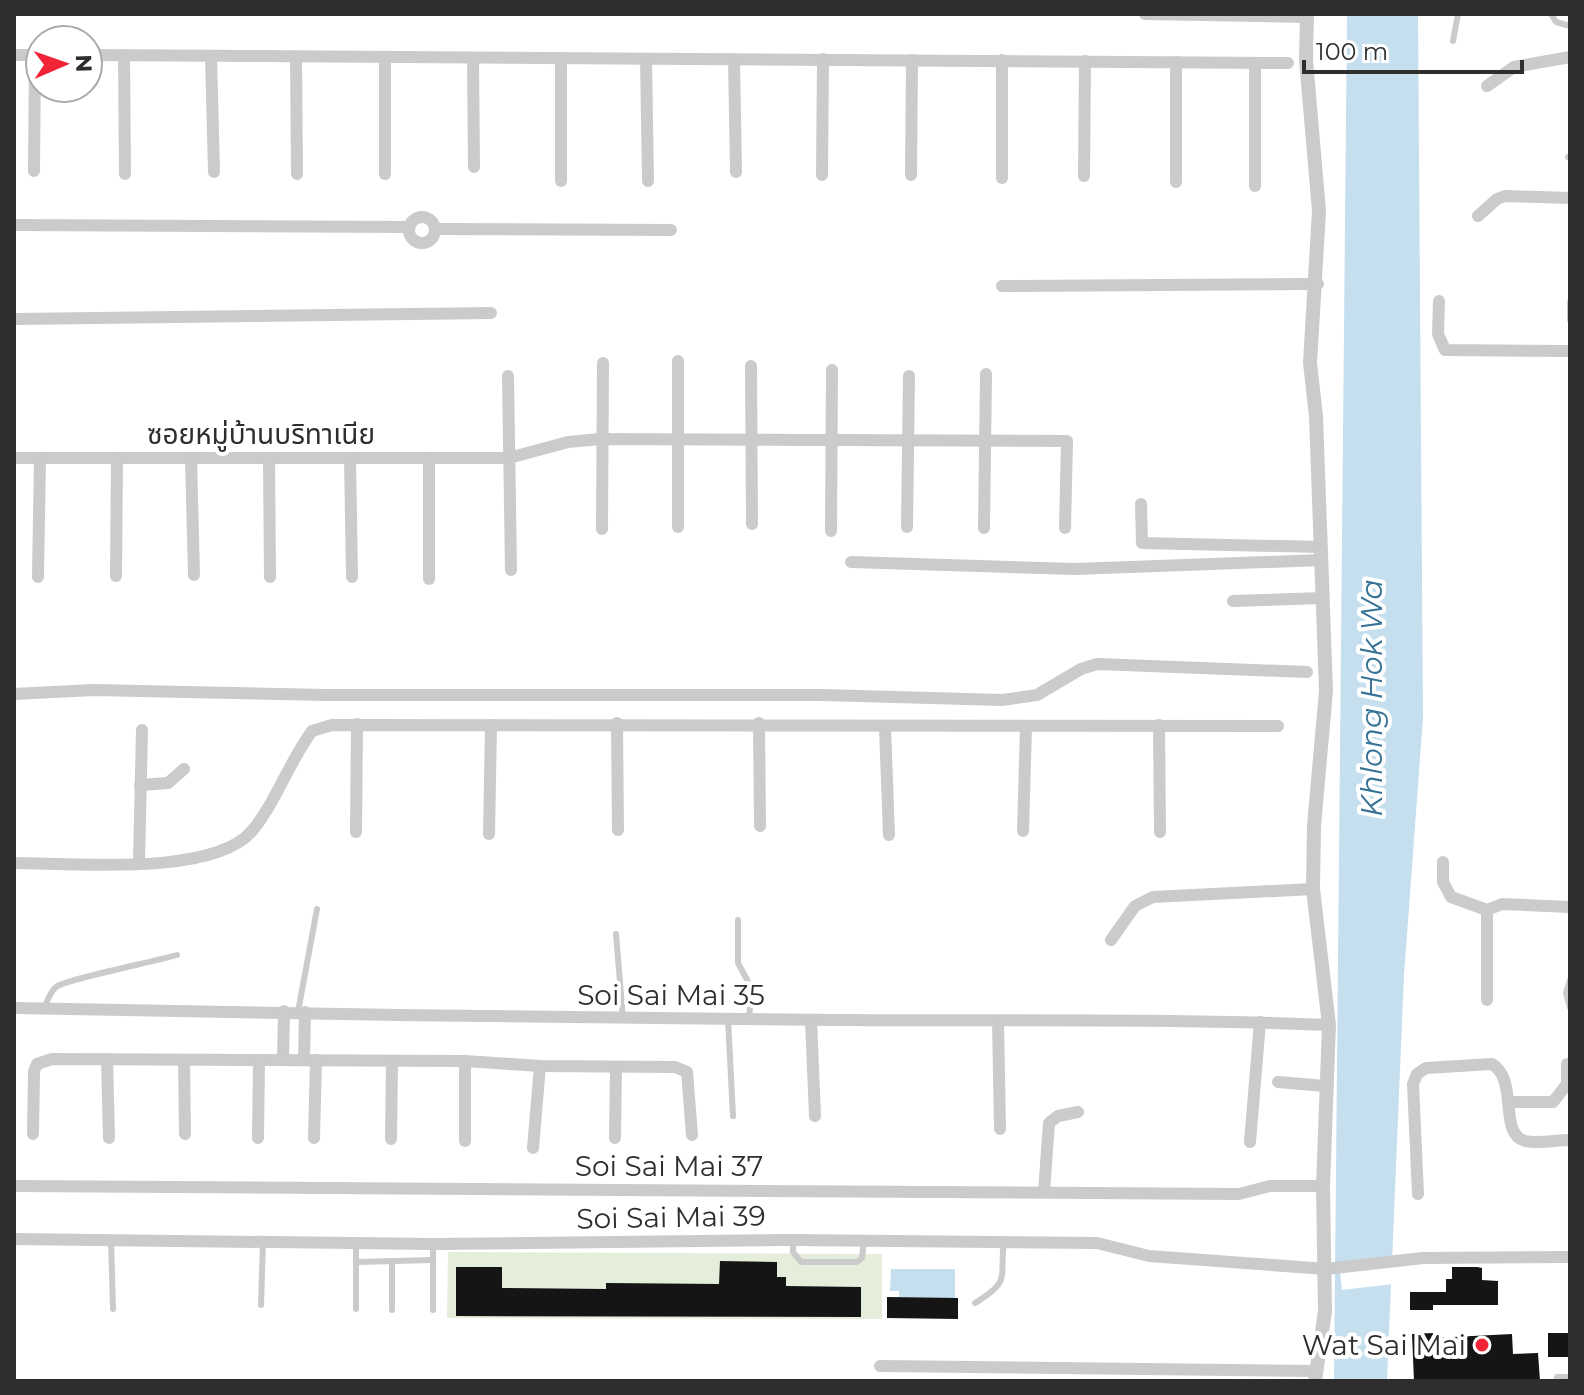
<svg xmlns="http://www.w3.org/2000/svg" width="1584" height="1395" font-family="Montserrat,'Noto Sans Thai',sans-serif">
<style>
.green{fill:#e5eddb}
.water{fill:#c5dfee}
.pier{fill:#fff}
.building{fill:#151515}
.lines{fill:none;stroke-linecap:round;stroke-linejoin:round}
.service{stroke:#cbcbcb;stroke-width:6}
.minor{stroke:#cbcbcb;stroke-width:12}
.tertiary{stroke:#cbcbcb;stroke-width:14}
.poi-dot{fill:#f12437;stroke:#fff;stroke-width:3}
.labels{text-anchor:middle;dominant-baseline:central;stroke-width:8;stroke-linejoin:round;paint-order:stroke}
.street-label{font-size:28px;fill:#2e2e2e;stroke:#fff}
.poi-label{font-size:28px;fill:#2e2e2e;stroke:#fff;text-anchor:end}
.water-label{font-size:30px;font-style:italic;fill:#367396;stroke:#fff}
</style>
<rect width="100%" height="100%" fill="#fff"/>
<path class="green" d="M448,1252L882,1254V1319L447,1318Z"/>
<g class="water">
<path d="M1347,14H1418L1423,718L1404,975L1387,1381H1334Z"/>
<path d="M891,1269H955V1298H899V1291H890Z"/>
</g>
<path class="pier" d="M1394,1264L1393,1284L1342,1290L1340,1272Z"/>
<g class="building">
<path d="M720,1261L777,1262V1277H786V1286L861,1287V1317L456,1316V1267H502V1288L606,1289V1283L719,1284Z"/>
<path d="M1452,1267H1477L1482,1268V1280L1498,1281V1305H1433V1310H1410V1292H1446V1279H1452Z"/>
<path d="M887,1297L958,1298V1319L887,1318Z"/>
<path d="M1433,1333V1338L1512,1334L1513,1354L1538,1353L1540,1381H1414L1412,1334Z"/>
<rect x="1548" y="1333" width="22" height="24"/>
</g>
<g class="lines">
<g class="service">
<path d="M1551,14L1556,22L1570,26"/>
<path d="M1453,41L1458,14"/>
<path d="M1568,157H1570"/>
<path d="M1570,302V320"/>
<path d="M738,920V963L752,989L749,1018"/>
<path d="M616,934L623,1019"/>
<path d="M1570,980L1566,993L1570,1008"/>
<path d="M44,1009C47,1001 50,992 56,987C63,980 157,961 177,955"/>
<path d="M298,1012L317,909"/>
<path d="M728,1019L733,1116"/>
<path d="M111,1240L113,1309"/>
<path d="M793,1241V1252L801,1262H857L862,1258L864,1241"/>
<path d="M356,1243V1309"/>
<path d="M433,1244V1310"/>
<path d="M356,1262L433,1260"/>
<path d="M975,1303C1012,1280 999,1279 1004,1241"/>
<path d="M261,1305L263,1242"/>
<path d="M392,1310V1261"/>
<path d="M1556,1381L1557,1377H1570"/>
</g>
<g class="minor">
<path d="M1145,14L1307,17"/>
<path d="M14,55H40"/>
<path d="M88,55L1288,63"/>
<path d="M124,55L125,174"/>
<path d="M211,56L214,172"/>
<path d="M296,56L297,174"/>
<path d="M385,57V174"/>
<path d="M473,58L474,167"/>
<path d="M646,59L648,181"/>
<path d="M734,59L736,172"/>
<path d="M1487,86L1514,67L1570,57"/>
<path d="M34,171L35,55"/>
<path d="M822,175L823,59"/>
<path d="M911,175L912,60"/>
<path d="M1084,176L1085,61"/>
<path d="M1002,178V60"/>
<path d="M561,181V58"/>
<path d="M1176,182V62"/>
<path d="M1255,186V63"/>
<path d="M1478,216L1497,199L1505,196L1570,198"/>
<circle cx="422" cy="230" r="13"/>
<path d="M14,225L409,227"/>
<path d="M435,229L671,230"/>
<path d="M1002,286L1318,284"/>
<path d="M1439,301L1438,334L1445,350L1570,351"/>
<path d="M14,319L491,313"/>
<path d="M751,366L752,524"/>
<path d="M508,376L511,570"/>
<path d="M14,458H509L568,442L601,439L1067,441L1065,528"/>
<path d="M191,458L194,575"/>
<path d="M269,458L270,577"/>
<path d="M350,458L352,577"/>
<path d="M1141,504L1142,543L1321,547"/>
<path d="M678,527V361"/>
<path d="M907,527L909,376"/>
<path d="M984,528L986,374"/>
<path d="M602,529L603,363"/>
<path d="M831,531L832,370"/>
<path d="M851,562L1076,569L1322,560"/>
<path d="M116,576L117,458"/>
<path d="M38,577L40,458"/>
<path d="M429,579V458"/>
<path d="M1233,601L1323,598"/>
<path d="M14,694L94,690L328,695H823L1002,700L1037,695L1081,669L1097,664L1307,672"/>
<path d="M617,723L618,830"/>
<path d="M759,723L760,826"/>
<path d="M1159,725L1160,832"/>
<path d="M885,727L889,835"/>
<path d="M140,785L168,783L184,769"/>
<path d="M1023,831L1026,727"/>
<path d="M356,832L357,724"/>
<path d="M489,834L491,725"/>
<path d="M139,862L142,730"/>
<path d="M1443,862V882L1451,897L1487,910"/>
<path d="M14,863C72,863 213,877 252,831C276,802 289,762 312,731L332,725L1278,726"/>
<path d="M1111,940L1135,906L1153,897L1313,889"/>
<path d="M1487,1000V910L1502,904L1570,907"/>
<path d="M14,1008C289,1014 565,1018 840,1020C1003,1021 1166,1018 1329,1025"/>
<path d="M811,1020L815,1116"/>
<path d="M998,1021L1000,1129"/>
<path d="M107,1059L109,1138"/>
<path d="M283,1059L284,1011"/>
<path d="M184,1060L185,1134"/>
<path d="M304,1060L305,1012"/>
<path d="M1278,1082L1325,1086"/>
<path d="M1509,1102H1553L1567,1084V1064"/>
<path d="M33,1134L34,1071L37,1064L52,1059L465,1061L540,1066L675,1067L687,1072L692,1135"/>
<path d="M258,1138L259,1060"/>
<path d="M314,1138L316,1060"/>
<path d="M615,1138L616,1067"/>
<path d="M391,1139L392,1061"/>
<path d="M465,1141V1061"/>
<path d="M1250,1142L1260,1022"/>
<path d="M533,1148L540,1066"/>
<path d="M14,1186L1239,1194L1270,1186H1323"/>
<path d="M1044,1192L1049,1123L1058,1116L1078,1112"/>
<path d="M1418,1194L1413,1084L1417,1074L1426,1068L1492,1064C1519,1080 1498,1134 1525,1141C1538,1144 1556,1140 1570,1140"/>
<path d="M14,1239L433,1244L793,1240L1097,1243L1149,1256L1326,1269L1423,1258L1570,1257"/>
<path d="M880,1366L1316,1371"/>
</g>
<path class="tertiary" d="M1307,14L1306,60L1319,211L1310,363L1316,416L1326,691L1314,826L1313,889L1329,1025L1323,1186L1325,1311L1315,1381"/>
</g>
<circle class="poi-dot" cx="1482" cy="1345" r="8"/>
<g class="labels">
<g class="street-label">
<text x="261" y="434">ซอยหมู่บ้านบริทาเนีย</text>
<text x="671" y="995">Soi Sai Mai 35</text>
<text x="669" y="1166">Soi Sai Mai 37</text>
<text transform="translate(671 1217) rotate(-1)">Soi Sai Mai 39</text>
</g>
<g class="poi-label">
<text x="1466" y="1345">Wat Sai Mai</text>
</g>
<g class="water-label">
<text transform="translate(1371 698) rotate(-90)">Khlong Hok Wa</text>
</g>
</g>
<rect width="1584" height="1395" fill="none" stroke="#2e2e2e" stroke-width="32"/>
<g transform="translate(64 64) rotate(88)"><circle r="38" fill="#ffffff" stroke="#ababab" stroke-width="2"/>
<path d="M0-6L14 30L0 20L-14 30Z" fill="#f12437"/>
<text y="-12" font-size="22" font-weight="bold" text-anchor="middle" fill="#2e2e2e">N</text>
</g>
<path d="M1304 60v12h218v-12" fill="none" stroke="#2e2e2e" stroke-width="4"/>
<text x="1316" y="60" font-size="24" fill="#2e2e2e" stroke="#ffffff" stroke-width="6" paint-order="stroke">100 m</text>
</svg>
